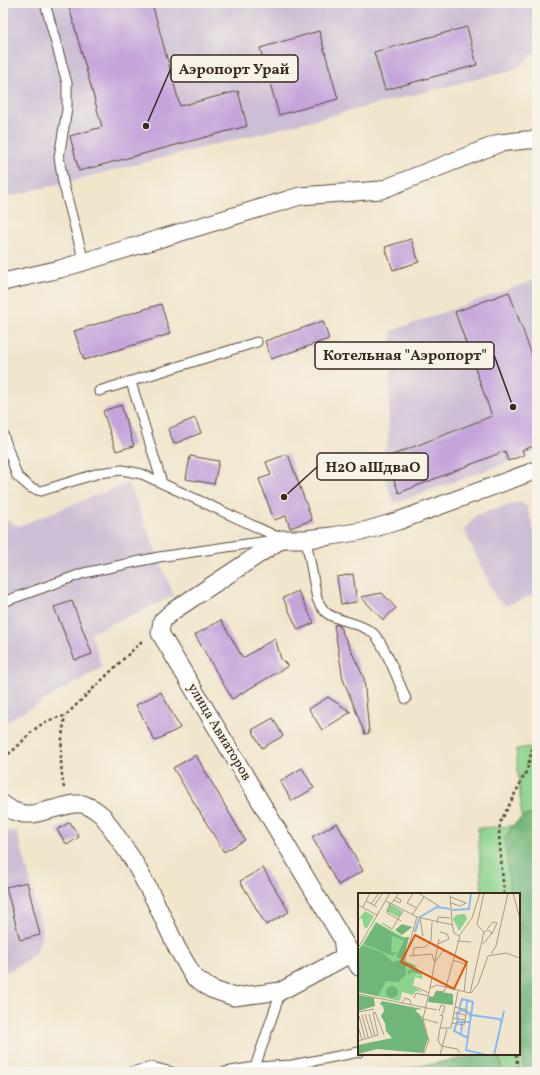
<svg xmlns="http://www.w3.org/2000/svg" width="540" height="1075" font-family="Vollkorn,serif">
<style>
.industrial{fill:#ccbed4}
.green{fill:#8bd38e;stroke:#637e56}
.forest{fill:#70b579;stroke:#56704c}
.building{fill:#c4a4da}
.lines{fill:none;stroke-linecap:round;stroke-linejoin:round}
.lane-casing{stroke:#564638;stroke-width:11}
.street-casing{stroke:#564638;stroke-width:19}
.path{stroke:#564638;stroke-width:2.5;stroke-dasharray:3 3;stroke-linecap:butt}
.lane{stroke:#fff;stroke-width:9}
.street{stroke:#fff;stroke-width:17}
.labels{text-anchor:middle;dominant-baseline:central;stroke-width:4;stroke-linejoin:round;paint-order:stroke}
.street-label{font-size:14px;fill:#3b2a1e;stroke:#f7f3e8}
.inset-river{fill:none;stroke:#87bbf5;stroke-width:2}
.inset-road{fill:none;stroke:#a89a86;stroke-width:1}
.view{fill:#df570d;fill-opacity:0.15;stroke:#df570d;stroke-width:2}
.inset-edge{fill:none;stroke:#3b2a1e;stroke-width:2}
.leader{fill:none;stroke:#3b2a1e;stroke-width:1.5}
.callout-dot{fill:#3b2a1e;stroke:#f7f3e8;stroke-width:1.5}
.callout{fill:#f7f3e8;stroke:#3b2a1e;stroke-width:1.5}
.callout-label{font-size:15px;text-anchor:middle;font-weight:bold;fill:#3b2a1e}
</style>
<rect width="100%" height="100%" fill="#f7f3e8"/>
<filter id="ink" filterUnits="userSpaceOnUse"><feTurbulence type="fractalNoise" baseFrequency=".025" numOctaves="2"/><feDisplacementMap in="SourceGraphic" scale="8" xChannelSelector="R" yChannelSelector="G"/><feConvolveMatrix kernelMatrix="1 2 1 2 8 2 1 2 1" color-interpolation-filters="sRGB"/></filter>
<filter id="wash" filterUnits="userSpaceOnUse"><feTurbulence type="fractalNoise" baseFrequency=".012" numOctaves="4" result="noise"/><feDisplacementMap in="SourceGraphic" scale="16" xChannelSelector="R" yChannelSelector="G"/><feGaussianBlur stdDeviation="0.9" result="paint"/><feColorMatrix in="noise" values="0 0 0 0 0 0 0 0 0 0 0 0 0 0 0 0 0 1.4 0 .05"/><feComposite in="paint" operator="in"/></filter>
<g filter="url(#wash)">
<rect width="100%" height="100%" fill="#f1e5cb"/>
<g class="industrial">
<path d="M3,3H537V50L516,69L3,198Z"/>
<path d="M537,279V452L394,503L378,460L388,443L392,331Z"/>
<path d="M124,484L130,486L174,596L91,633L102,667L3,724V520L6,519L19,526Z"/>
<path d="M520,502L527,507L537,543V593L506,606L496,598L464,530L476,515Z"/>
<path d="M17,830L43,931L35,954L17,967L3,973V833Z"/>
</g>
<path class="green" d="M537,746V1072H389L484,1054H519V894H482L478,828L512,826L522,818L516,749Z"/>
<g class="forest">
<path d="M537,764V797L531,794Z"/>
<path d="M537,813V1072H524L519,1006V894H510L505,839L512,826L524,816Z"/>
<path d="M484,1054H497L501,1062L502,1072H389Z"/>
</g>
<g id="blocks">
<g class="building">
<path d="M68,3H152L180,106L238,91L247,126L79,171L70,136L102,127Z"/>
<path d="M467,27L477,65L385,90L374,52Z"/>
<path d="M319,31L338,99L279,115L260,48Z"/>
<path d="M411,239L419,262L393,270L385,247Z"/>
<path d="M509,292L537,369V445L522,450L524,455L508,461L505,451L399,493L385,458L492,416L455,312Z"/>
<path d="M161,304L170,334L84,360L74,331Z"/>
<path d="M323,321L329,339L271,359L265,341Z"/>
<path d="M121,405L134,446L116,451L103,411Z"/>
<path d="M195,418L201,433L174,444L168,429Z"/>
<path d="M288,454L312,520L290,528L286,516L274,520L259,479L271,475L266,462Z"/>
<path d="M190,456L219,461L214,484L186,479Z"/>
<path d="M353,574L357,602L341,604L337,577Z"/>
<path d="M298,591L314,623L298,630L283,598Z"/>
<path d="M382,593L396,608L383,620L361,597Z"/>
<path d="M72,601L92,654L75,660L54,607Z"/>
<path d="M221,620L243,658L275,638L281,659L288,666L232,699L195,635Z"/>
<path d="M334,625H339L364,678L369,733L365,734L343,679Z"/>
<path d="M161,692L180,728L155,741L136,705Z"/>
<path d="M328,697L351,712L322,730L309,709Z"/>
<path d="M273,718L283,736L262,748L252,730Z"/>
<path d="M196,755L245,840L224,852L173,768Z"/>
<path d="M302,768L314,788L292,801L280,781Z"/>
<path d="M70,822L79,837L67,845L57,830Z"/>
<path d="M337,823L363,871L338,885L312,837Z"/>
<path d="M263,868L289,912L266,925L240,881Z"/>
<path d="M27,882L40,935L20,940L6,887Z"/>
</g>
</g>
</g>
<g filter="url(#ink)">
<use href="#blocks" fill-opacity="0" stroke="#564638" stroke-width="1"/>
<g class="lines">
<defs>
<g id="lane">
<path d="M45,3L67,83V109L59,157L63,182L84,262"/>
<path d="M131,382L162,483"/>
<path d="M99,391L257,342"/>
<path d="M3,434L17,476L31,488L41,491L99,473L122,470L142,474L282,539"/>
<path d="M306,539L317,599C320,605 322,610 328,614C341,622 359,622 373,633C385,644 399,683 406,699"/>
<path d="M3,602L84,573L159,557L274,540"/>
<path d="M255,1067L281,991"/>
<path d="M131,1072L152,1067L172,1072"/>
<path d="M225,1072L255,1067L292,1065L359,1052"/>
</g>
<g id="street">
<path d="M3,282L60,269L300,196L381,190L500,143L526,140H537"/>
<path d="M3,804L13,811L24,814H33L73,804H83L94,809L103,816L133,860L155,901L177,948L194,977L211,989L234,997L281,991L341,959L344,952L342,939"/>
<path d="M359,967L160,633L162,621L173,611L282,539H306L332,536L368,530L398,521L537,470"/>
</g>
</defs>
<use href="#lane" class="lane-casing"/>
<use href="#street" class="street-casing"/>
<g class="path">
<path d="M3,757C16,751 23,739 34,730C43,722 53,718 65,716L143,640"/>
<path d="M64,788C59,762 61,742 65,716"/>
<path d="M504,894L499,835L500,823L527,770L537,730"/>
<path d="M516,1054L518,1072"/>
</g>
<use href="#lane" class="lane"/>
<use href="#street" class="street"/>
</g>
</g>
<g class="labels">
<g class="street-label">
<text transform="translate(219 732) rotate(59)">улица Авиаторов</text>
</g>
</g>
<g transform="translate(358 893)">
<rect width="162" height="162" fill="#f1e5cb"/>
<path d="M32,11L44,18L41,24L28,18ZM7,18L16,23L9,35L6,34L4,25L0,27ZM104,21H107L109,26L101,38L95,26L98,22ZM18,29L46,44H51L46,67L57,72L60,76L58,82L65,83L64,86L57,84L55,93L64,99L58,98L55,102L44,99L42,108L0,99V58Z" fill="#8bd38e"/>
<path d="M18,30L44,45L51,44L45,67L38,64L46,48L34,42L33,60L39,59L35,63L6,51ZM44,31L54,34L44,42L37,37ZM4,52L25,60L35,69L42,67L56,73L55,78L57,75L65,83L54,79L50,82L49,79L54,75L47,71L48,82L40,89L28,88L20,103L0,99V58ZM28 99a6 6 0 1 1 12 0a6 6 0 1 1-12 0ZM78,98L95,101V112L70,109L71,103L75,104ZM0,102L16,105L17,113L0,118ZM24,108L64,116L57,117L64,124L70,146L65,160L19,156L0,161V152L34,145L28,138L27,130L23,123L26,118L25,113L22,111Z" fill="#70b579"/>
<path class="inset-river" d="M94,17L111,16L113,0M62,24L79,14L92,16M57,39L61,26M108,118L109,109L112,107M112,123L111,120L101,116L104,106L115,109L113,122M100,129L99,120L103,118M103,142L104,130M110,145L96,138L99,129H111M128,162L108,157L113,122L141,126L144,129M136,162L146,118"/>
<path class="inset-road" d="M55,0L49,10L59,15M60,0L81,13M155,0L162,26M92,2L94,30L96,40L101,43L114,25L122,0M36,7L42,10L43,7L38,4M8,8L19,14M28,8L59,24L95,32M32,10L29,20L40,26L45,18M93,10L102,13L108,10L93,4M13,11L21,0M33,11L41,0M0,12L19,22M16,13L24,1M5,14L12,0M54,22L66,4M62,25L65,43M24,30L34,36L40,26L43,28M79,30L80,24L92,25M129,36L135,29L139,30L134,41M99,48L113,49M80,51L91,46L89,41L82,39M125,51L134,40L130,37L126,39L119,32L126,0M0,55L32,0M133,61L138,53L150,0M55,62L56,55L67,54L73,48L74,29M51,63L74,61L76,68M95,67L109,72L106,99M46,69L59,24M77,69L85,58L91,59M56,93L71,100M88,94L102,43M72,95L81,46M78,98L86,99L88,93M100,98L93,135H82L80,147L83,153L99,156L102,160M113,100L120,91L130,63L148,60L162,65M0,101L79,117M56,105L58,100L70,103M44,110L47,105L52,107L53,111M81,118L83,112L87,113L84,123M0,119L16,116M96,120L108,122M7,121L14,143M11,121L17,143M4,122L10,144M82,122L85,123L82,135M1,123L7,145M95,125L107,127M65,126L80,130M94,130L106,132L109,117L97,114M0,133L4,147M0,148L20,142L15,120L17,119L26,142M65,162L71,148L65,126L72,95L79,92L112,100L126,39M82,162L89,136"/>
<path class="view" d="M57,42L109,69L96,96L43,69Z"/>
<rect width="162" height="162" class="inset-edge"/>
</g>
<path class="leader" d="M146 126L171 68M513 407L494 355M284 497L317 467"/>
<g class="callout-dot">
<circle cx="146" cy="126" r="4"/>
<circle cx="513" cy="407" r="4"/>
<circle cx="284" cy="497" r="4"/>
</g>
<g class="callout">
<rect x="171" y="55" width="127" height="27" rx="4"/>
<rect x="315" y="342" width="179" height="27" rx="4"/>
<rect x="317" y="453" width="111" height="27" rx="4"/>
</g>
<g class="callout-label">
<text x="234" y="74">Аэропорт Урай</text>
<text x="405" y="360">Котельная "Аэропорт"</text>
<text x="373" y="472">H2O аШдваО</text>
</g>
<rect width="540" height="1075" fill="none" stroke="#f7f3e8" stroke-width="16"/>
</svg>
